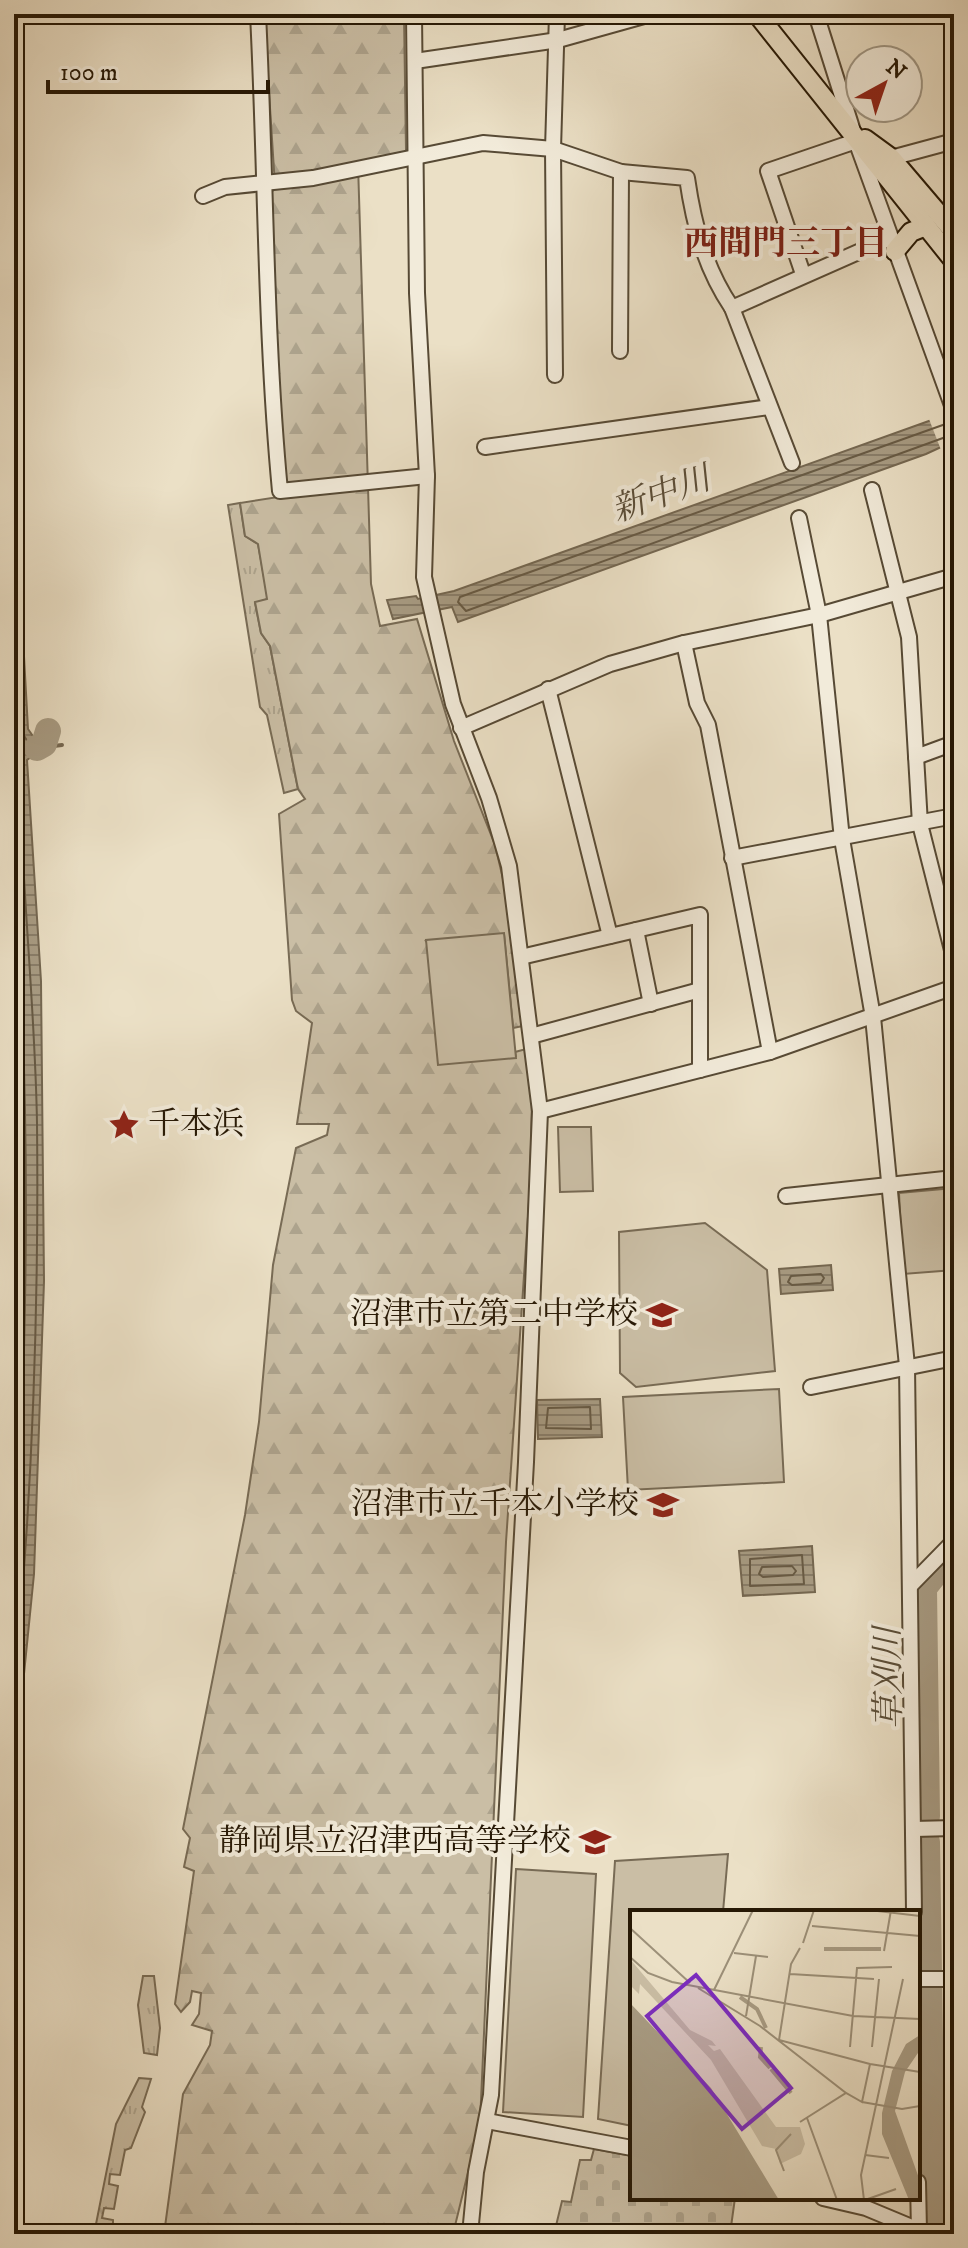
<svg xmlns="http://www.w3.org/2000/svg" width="968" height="2248" font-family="'IM FELL DW Pica','Noto Serif JP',serif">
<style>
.grass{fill:url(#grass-tufts);stroke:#786b55;stroke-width:2}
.forest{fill:url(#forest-firs);stroke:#786b55;stroke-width:2}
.cemetery{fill:url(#cemetery-stones);stroke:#786b55;stroke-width:2}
.garden{fill:#cabea5;stroke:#786b55;stroke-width:2}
.water{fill:url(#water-rules);stroke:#746751;stroke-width:2}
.pier{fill:#ebe0c6}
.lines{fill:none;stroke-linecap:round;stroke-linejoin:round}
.shore{stroke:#675a44;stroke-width:2}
.stream{stroke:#746751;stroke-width:4}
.river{stroke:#a89c84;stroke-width:26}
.minor-casing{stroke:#574a35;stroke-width:18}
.major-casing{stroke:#261805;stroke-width:22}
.minor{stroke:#f2ebda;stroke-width:14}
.major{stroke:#ebe0c6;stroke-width:18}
.labels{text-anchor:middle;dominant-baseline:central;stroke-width:8;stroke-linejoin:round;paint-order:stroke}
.poi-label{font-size:32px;fill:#261805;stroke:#f2ebda;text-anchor:end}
.neighbourhood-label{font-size:34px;font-weight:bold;fill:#7a1f14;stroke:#f2ebda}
.water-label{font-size:34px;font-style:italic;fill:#5a4d38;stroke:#f2ebda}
.inset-river{fill:none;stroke:#a89c84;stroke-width:4}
.inset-road{fill:none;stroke:#9c9079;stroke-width:2}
.view{fill:#7b2cbf;fill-opacity:0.15;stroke:#7b2cbf;stroke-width:4}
.inset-edge{fill:none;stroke:#261805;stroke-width:4}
</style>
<defs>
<pattern id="grass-tufts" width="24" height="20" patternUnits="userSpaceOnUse" patternTransform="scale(2)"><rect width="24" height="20" fill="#cabea5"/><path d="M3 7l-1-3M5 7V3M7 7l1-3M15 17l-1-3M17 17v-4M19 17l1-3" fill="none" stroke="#ada38d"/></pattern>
<pattern id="forest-firs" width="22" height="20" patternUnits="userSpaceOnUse" patternTransform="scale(2)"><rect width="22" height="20" fill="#cabea5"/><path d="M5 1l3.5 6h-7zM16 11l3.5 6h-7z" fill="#ada38d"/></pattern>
<pattern id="cemetery-stones" width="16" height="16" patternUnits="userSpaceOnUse" patternTransform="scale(2)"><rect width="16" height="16" fill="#cabea5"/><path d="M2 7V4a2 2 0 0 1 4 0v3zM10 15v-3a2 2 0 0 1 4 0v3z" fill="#ada38d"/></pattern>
<pattern id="water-rules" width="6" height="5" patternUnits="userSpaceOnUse" patternTransform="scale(2)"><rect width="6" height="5" fill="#a89c84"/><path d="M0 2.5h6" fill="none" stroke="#897e6a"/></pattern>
</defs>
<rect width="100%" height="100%" fill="#ebe0c6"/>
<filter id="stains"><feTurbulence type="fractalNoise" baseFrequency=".0025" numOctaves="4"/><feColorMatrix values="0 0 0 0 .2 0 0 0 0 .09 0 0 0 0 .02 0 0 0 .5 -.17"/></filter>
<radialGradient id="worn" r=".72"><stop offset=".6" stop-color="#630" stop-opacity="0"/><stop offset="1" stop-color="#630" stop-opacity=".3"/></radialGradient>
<g class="grass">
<path d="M240,503L245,536L258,544L268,599L255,603L261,633L270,646L298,789L284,793L267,715L260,707L228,505Z"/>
<path d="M143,1976H154L160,2028L157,2055L144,2053L138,2005Z"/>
<path d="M139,2078L151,2079L142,2107L145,2112L131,2148L125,2150L120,2175L110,2174L109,2184L118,2186L114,2209L104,2208L102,2218L113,2220V2234H94L116,2124Z"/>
</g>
<path class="forest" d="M264,14H404L406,150L403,156L358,164L371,584L380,626L417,619L454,741L495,845L504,883L523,1026L513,1028L504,934L426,941L516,1057L515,1052L526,1049L532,1103L530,1187L506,1542L480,2123L453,2234H164L183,2094L210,2045L212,2031L192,2025L199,2014L201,1993L192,1991L190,2002L181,2012L175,2004L194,1871L184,1867L190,1838L183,1829L245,1515L259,1422L273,1265L296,1148L327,1135L329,1124H297L312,1023L296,1011L292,1000L279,814L305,799L298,789L270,646L261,633L255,602L267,599L258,544L245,536L240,503L285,496L274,366L272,192L275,186Z"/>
<path class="cemetery" d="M594,2149L632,2156V2198H735L730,2234H554L562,2201L571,2202L580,2160H591Z"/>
<g class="garden">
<path d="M504,933L516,1058L438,1065L426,940Z"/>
<path d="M558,1127H591L593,1191L560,1192Z"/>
<path d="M954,1188V1270L903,1274L899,1193Z"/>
<path d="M705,1223L767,1270L775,1371L636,1387L620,1373L619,1232Z"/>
<path d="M779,1389L784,1482L628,1490L623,1397Z"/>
<path d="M728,1854L723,1912H632V2126L598,2119L615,1861Z"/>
<path d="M516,1869L596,1874L583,2117L503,2112Z"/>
</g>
<g class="water">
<path d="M954,412V441L926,454L458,622L452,607L393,619L387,600L416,596L418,599L454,591Z"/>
<path d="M14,475L28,729L37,742L35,754L27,760L41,981L44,1281L34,1574L14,1774Z"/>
<path d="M831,1265L833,1290L781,1294L779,1269Z"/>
<path d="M600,1399L602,1437L538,1439L537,1400Z"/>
<path d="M812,1546L815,1592L743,1596L739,1551Z"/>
</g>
<path class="pier" d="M954,409V445L941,450L929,419Z"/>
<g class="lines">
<g class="shore">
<path d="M954,421L460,597L458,602L466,611L954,434"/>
<path d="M14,590L20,729L29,744L19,761C21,882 35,1002 37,1123C39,1313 32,1502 14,1691"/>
<path d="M14,869C26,1029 28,1189 24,1349C22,1430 22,1512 14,1592"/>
<path d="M14,1096V1247"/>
<path d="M821,1274L824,1278L821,1283L792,1285L788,1282L791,1276Z"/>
<path d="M590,1407L591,1429L546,1428L548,1408Z"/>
<path d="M802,1555L804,1584L750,1586V1559Z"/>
<path d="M792,1566L796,1571L793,1575L763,1577L759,1574L762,1567Z"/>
</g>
<path class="stream" d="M37,748L62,745"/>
<g class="river">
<path d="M37,748L44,744L48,731"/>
<path d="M927,1816L924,1588L954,1550"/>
<path d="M927,1842L933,2234"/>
</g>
<defs>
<g id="minor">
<path d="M258,14C266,173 265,332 280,491L427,476"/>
<path d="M414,14L417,293L427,476L424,577L453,704L489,798L509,866L540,1111L526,1462L491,2095L476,2172L470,2234"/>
<path d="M816,14L853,131"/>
<path d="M415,61L558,40L651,14"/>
<path d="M891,158L954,141"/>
<path d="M621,172L687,178C694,226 705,268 732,308L792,463"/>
<path d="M203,196L225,187L313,178L483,143L553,149L621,172L620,351"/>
<path d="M803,274L768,171L856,141L954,411"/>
<path d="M732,308L890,238"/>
<path d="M555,375L553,149L557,14"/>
<path d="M485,447L769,407"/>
<path d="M872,490L909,637L920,824L954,958"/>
<path d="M799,518L819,615L842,839L873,1017L907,1366L914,1912"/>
<path d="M684,643L697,703L708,725L770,1052"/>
<path d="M548,689L610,936"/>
<path d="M461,728L610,664L684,643L819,615L954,576"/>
<path d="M916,757L954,743"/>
<path d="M732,858L954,816"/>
<path d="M636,930L651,1004"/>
<path d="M521,957L700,915V1070"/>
<path d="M531,1036L700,990"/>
<path d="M540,1111L770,1052L954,987"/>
<path d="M786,1196L954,1178"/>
<path d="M811,1387L954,1358"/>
<path d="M910,1586L954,1541"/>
<path d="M914,1829L954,1828"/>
<path d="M918,1979H954"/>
<path d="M487,2121L632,2148"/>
<path d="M918,2182L919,2231"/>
<path d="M823,2198L866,2208L926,2233L954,2234"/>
</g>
<g id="major">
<path d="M757,14L954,261"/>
<path d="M865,139L891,158L954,232"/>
<path d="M895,251L911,232L926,226"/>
</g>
</defs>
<use href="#minor" class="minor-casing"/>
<use href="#major" class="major-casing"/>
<use href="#minor" class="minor"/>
<use href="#major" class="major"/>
</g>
<defs>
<symbol id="sight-bare" viewBox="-9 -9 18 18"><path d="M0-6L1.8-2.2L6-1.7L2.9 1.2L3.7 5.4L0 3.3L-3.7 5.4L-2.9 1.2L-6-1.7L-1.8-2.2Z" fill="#8f2418" stroke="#f2ebda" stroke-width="2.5" paint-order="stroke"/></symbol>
<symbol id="school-bare" viewBox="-9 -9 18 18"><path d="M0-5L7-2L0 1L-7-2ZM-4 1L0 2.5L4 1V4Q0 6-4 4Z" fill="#8f2418" stroke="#f2ebda" stroke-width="2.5" paint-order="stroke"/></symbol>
</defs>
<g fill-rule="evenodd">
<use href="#sight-bare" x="102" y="1103" width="44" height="44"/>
<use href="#school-bare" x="640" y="1293" width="44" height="44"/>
<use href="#school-bare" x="641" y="1483" width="44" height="44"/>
<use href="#school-bare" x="573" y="1820" width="44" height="44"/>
</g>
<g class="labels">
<g class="poi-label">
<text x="148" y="1125" text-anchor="start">千本浜</text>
<text x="638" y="1315">沼津市立第二中学校</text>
<text x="639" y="1505">沼津市立千本小学校</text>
<text x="571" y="1842">静岡県立沼津西高等学校</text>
</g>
<g class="neighbourhood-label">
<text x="786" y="244">西間門三丁目</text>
</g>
<g class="water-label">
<text transform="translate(661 495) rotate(-20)">新中川</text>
<text transform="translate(889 1678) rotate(-91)">草刈川</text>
</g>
</g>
<g transform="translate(630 1910)">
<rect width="290" height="290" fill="#ebe0c6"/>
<path d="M0,49L60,120L82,131L86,136L78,135L84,141L90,139L146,217H170L175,234L171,244L150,254L146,239L132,236L81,150L10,74L9,84L0,75Z" fill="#cabea5"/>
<path d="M0,93L81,178L149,290H0ZM290,125V140L275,162L265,201L290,271V290H279L252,224V203L262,161L276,134Z" fill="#a89c84"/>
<path class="inset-river" d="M194,39H251M110,87L127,99L136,118M131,137L130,147L140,158M141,159L161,183"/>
<path class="inset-road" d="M239,0L290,6M182,16L290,26M0,18L60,73M173,33L184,0M170,38L161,54L149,130L240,154M254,41L261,0M104,43L138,47M0,47L18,63L42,72L223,106L290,109M160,64L244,69M68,78L130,116L216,183M84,80L123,0M116,106L126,46M220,137L227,58L262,57M242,137L249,69M240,154L290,162M232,192L272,199L290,196M177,208L207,290M170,212L216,183L232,192L240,154M235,245L259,248M154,261L146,240L161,224M234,290L231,265L273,69M235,290L266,279"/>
<path class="view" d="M66,65L161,178L112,219L17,106Z"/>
<rect width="290" height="290" class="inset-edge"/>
</g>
<rect width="968" height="2248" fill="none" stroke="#ebe0c6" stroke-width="48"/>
<rect x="16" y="16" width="936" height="2216" fill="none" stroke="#261805" stroke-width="4"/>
<rect x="24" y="24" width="920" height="2200" fill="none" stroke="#261805" stroke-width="2"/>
<g transform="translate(884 84) rotate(40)"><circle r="38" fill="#f2ebda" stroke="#a09785" stroke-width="2"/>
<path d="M0-6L14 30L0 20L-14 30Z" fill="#8f2418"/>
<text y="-12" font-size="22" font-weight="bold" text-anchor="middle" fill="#261805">N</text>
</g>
<path d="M48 80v12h220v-12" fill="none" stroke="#261805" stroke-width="4"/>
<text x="60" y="80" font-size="24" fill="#261805" stroke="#f2ebda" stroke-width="6" paint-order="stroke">100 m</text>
<rect width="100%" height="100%" filter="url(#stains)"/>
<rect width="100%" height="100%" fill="url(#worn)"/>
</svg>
